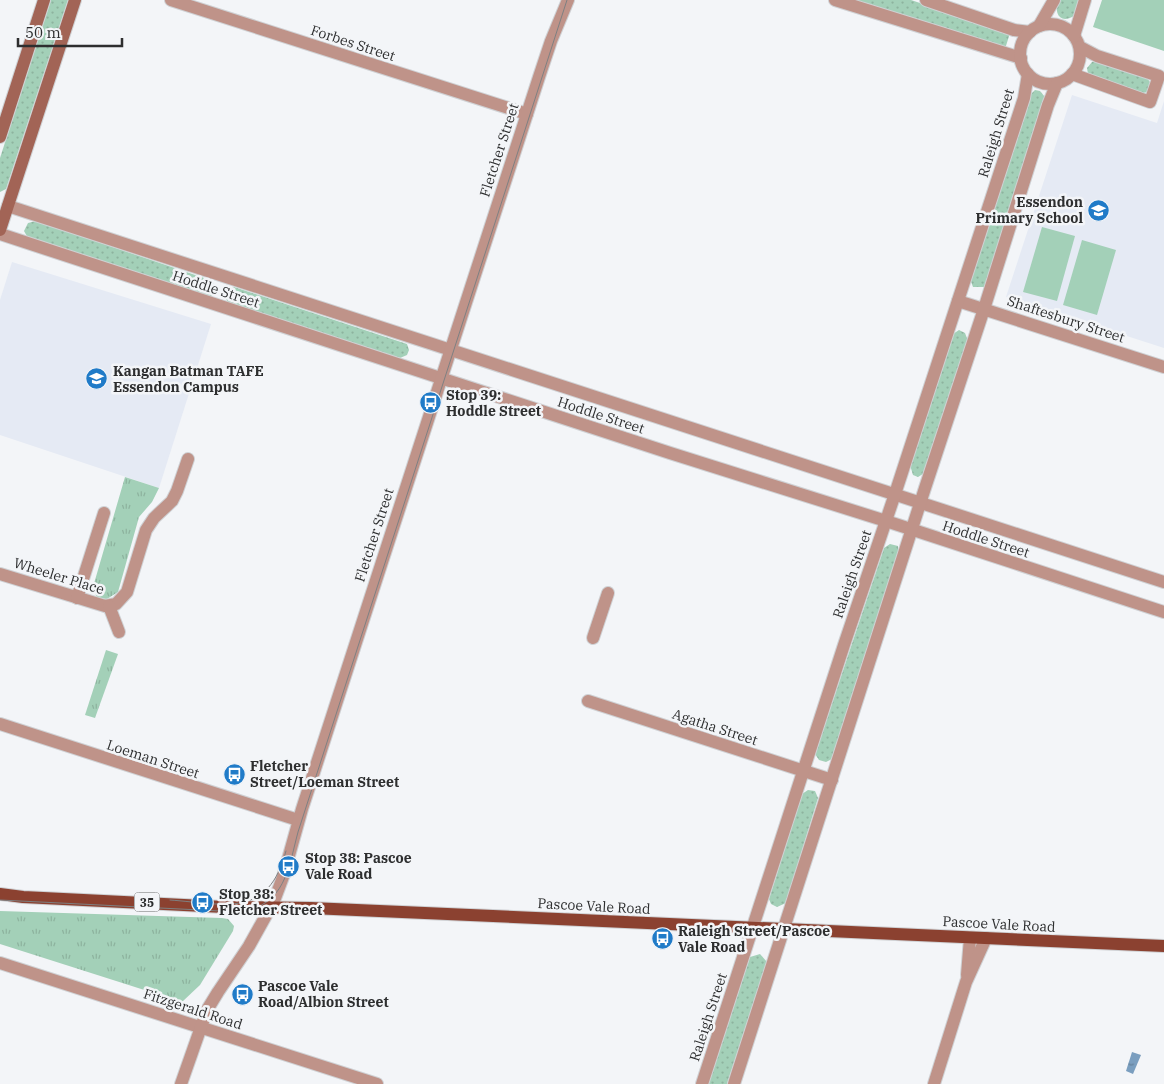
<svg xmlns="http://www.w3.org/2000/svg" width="1164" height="1084" font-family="'IBM Plex Serif',serif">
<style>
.built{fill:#e5eaf4}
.grass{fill:url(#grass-dots)}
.park{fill:url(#park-tufts)}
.pitch{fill:#a3d0b8}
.water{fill:url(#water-ripples)}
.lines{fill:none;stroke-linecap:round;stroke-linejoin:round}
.minor-casing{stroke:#cfd1d4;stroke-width:14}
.tertiary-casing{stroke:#cfd1d4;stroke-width:14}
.secondary-casing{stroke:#cfd1d4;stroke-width:14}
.primary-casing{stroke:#cfd1d4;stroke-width:14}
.minor{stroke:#bf9389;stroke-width:12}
.tertiary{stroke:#bf9389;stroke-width:12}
.secondary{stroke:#a26456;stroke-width:12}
.primary{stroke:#8b4130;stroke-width:12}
.tram{stroke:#7e8082;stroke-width:1}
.labels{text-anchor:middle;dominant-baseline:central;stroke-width:5;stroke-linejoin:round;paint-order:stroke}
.shield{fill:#f3f5f8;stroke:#686a6b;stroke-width:1}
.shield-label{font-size:12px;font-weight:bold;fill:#2d2e2f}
.street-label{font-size:14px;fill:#2d2e2f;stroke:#f3f5f8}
.poi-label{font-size:14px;font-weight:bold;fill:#2d2e2f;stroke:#f3f5f8;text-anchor:start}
</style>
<defs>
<pattern id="grass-dots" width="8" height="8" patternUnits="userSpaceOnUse" patternTransform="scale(1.25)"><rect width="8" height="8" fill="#a3d0b8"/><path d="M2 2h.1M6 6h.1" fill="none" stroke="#8db39e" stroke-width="1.8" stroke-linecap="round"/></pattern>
<pattern id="park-tufts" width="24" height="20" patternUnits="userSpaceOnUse" patternTransform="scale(1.25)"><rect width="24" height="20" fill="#a3d0b8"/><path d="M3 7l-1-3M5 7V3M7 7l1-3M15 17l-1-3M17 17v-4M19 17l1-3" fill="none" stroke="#8db39e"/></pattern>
<pattern id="water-ripples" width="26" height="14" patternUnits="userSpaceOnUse" patternTransform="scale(1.25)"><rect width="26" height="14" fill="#7a9ebf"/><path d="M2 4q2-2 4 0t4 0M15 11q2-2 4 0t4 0" fill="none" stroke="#64819c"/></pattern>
</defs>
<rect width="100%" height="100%" fill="#f3f5f8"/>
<g class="built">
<path d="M1072,95L1157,123L1164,101V348L1006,297Z"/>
<path d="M12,262L211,324L159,488L0,435V300Z"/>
</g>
<g class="grass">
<path d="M51,0H68L6,189L0,192V158Z"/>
<path d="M851,0H911L1010,33L1005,49Z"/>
<path d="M1058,0H1079L1074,16C1059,25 1054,12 1058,0Z"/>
<path d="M1092,62H1097L1147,78L1150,82L1148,92L1143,93L1088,74L1087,68Z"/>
<path d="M1035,90L1040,91L1045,97L985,287H973L970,279L1029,96Z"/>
<path d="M36,221L213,281L214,288L212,297L28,238L24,231L28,223Z"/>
<path d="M234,287L407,344L409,350L407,355L400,358L229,303L225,298L228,290Z"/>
<path d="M959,330L965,333L968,341L926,472L918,477L913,475L910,465L953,334Z"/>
<path d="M890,544L898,546V553L834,758L826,762L819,760L815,754L884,548Z"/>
<path d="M808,790L815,791L818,798L786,903L777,907L771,904L769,899L802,794Z"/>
<path d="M760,954L767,962L727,1084H708L750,957Z"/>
</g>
<g class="park">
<path d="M125,477L159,488L152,502L139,517L118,592L107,599L97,598L93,587Z"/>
<path d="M106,650L118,654L95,718L85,715Z"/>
<path d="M0,911L222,918L228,919L234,926L233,931L200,985L182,1002L0,944Z"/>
</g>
<g class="pitch">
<path d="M1102,0H1164V51L1093,27Z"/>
<path d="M1042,227L1075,236L1057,301L1023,292Z"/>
<path d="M1082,240L1116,250L1097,315L1063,305Z"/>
</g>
<path class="water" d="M1132,1052L1141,1055L1133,1074L1126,1071Z"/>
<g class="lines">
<defs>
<g id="minor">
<path d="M171,0L527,114"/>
<path d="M835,0L1021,58"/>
<path d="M926,0L1014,30L1030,32"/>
<circle cx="1050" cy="54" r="30"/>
<path d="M1039,26L1054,0"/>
<path d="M1074,36L1085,0"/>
<path d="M1072,74L1150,102L1159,76L1097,56L1080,47"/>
<path d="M8,206L1164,582"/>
<path d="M0,234L670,453L886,521L1164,612"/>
<path d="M958,301L1164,367"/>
<path d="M0,574L105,606L116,604L127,592L146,530L154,518L172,501L177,491L188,459"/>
<path d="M77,598L104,513"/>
<path d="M109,606L119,632"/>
<path d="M593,638L608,593"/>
<path d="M588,701L832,780"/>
<path d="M0,724L298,820"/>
<path d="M0,963L377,1084"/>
<path d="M967,975L970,938"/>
<path d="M702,1084L844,645L895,494L1024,98L1028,74"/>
<path d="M734,1084L925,488L984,309L1048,105L1057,83"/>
<path d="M934,1084L966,982L986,938"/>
</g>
<path id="tertiary" d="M181,1084L207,1010L218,992L249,946L274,901L283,877L302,809L539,77L551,41L568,0"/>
<g id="secondary">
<path d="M0,137L44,0"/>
<path d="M0,230L75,0"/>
</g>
<path id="primary" d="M0,894L23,897L224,907L311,908L1164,946"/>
</defs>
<use href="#minor" class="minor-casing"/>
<use href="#tertiary" class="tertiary-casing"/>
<use href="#secondary" class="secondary-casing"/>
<use href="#primary" class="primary-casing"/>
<use href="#minor" class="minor"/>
<use href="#tertiary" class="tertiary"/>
<use href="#secondary" class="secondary"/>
<use href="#primary" class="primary"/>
<g class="tram">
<path d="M0,900L240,912C285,905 288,870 298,832L567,0"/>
<path d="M170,900C226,904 268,919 286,851"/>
</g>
</g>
<defs>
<symbol id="school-disc" viewBox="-11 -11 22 22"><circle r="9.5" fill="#207bc8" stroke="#f3f5f8"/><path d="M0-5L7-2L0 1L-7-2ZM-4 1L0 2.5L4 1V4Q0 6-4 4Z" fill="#fff"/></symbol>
<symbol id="university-disc" viewBox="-11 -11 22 22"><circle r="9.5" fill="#207bc8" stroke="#f3f5f8"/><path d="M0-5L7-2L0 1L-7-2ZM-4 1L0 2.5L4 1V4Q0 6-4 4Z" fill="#fff"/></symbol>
<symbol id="bus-disc" viewBox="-11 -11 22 22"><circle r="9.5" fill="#207bc8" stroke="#f3f5f8"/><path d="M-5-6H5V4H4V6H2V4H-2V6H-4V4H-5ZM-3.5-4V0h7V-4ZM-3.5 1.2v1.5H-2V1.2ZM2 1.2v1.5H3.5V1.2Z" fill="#fff"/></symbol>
</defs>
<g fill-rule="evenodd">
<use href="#school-disc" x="1086" y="198" width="25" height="25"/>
<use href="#university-disc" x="84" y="366" width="25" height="25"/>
<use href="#bus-disc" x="418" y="390" width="25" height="25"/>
<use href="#bus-disc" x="222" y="762" width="25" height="25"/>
<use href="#bus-disc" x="276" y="854" width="25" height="25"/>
<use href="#bus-disc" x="190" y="890" width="25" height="25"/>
<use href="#bus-disc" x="650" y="926" width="25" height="25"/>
<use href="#bus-disc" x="230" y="982" width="25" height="25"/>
</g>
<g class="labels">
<rect class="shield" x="134.5" y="892.5" width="25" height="19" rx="4"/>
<g class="shield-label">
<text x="147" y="902">35</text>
</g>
<g class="street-label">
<text transform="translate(353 43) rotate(18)">Forbes Street</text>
<text transform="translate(996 133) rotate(-73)">Raleigh Street</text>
<text transform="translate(499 150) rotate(-72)">Fletcher Street</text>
<text transform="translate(216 289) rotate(18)">Hoddle Street</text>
<text transform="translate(1066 319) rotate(18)">Shaftesbury Street</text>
<text transform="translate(601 415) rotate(18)">Hoddle Street</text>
<text transform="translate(374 535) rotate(-72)">Fletcher Street</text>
<text transform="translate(986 539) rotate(18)">Hoddle Street</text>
<text transform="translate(852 574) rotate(-71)">Raleigh Street</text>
<text transform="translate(59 576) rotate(17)">Wheeler Place</text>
<text transform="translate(715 727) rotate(18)">Agatha Street</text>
<text transform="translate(153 759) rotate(18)">Loeman Street</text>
<text transform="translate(594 906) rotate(3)">Pascoe Vale Road</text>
<text transform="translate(999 924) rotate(3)">Pascoe Vale Road</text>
<text transform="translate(193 1009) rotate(18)">Fitzgerald Road</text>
<text transform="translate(708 1017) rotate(-72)">Raleigh Street</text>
</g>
<g class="poi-label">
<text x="1083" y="202" text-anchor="end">Essendon<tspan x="1083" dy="16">Primary School</tspan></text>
<text x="113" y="371">Kangan Batman TAFE<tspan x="113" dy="16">Essendon Campus</tspan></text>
<text x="446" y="395">Stop 39:<tspan x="446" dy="16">Hoddle Street</tspan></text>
<text x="250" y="766">Fletcher<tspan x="250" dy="16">Street/Loeman Street</tspan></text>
<text x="305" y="858">Stop 38: Pascoe<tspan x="305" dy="16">Vale Road</tspan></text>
<text x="219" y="894">Stop 38:<tspan x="219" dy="16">Fletcher Street</tspan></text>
<text x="678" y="931">Raleigh Street/Pascoe<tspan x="678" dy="16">Vale Road</tspan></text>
<text x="258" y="986">Pascoe Vale<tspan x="258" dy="16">Road/Albion Street</tspan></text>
</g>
</g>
<path d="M18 38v8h104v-8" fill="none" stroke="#2d2e2f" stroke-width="2.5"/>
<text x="25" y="38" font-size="15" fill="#2d2e2f" stroke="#f3f5f8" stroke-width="4" paint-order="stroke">50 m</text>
</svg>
